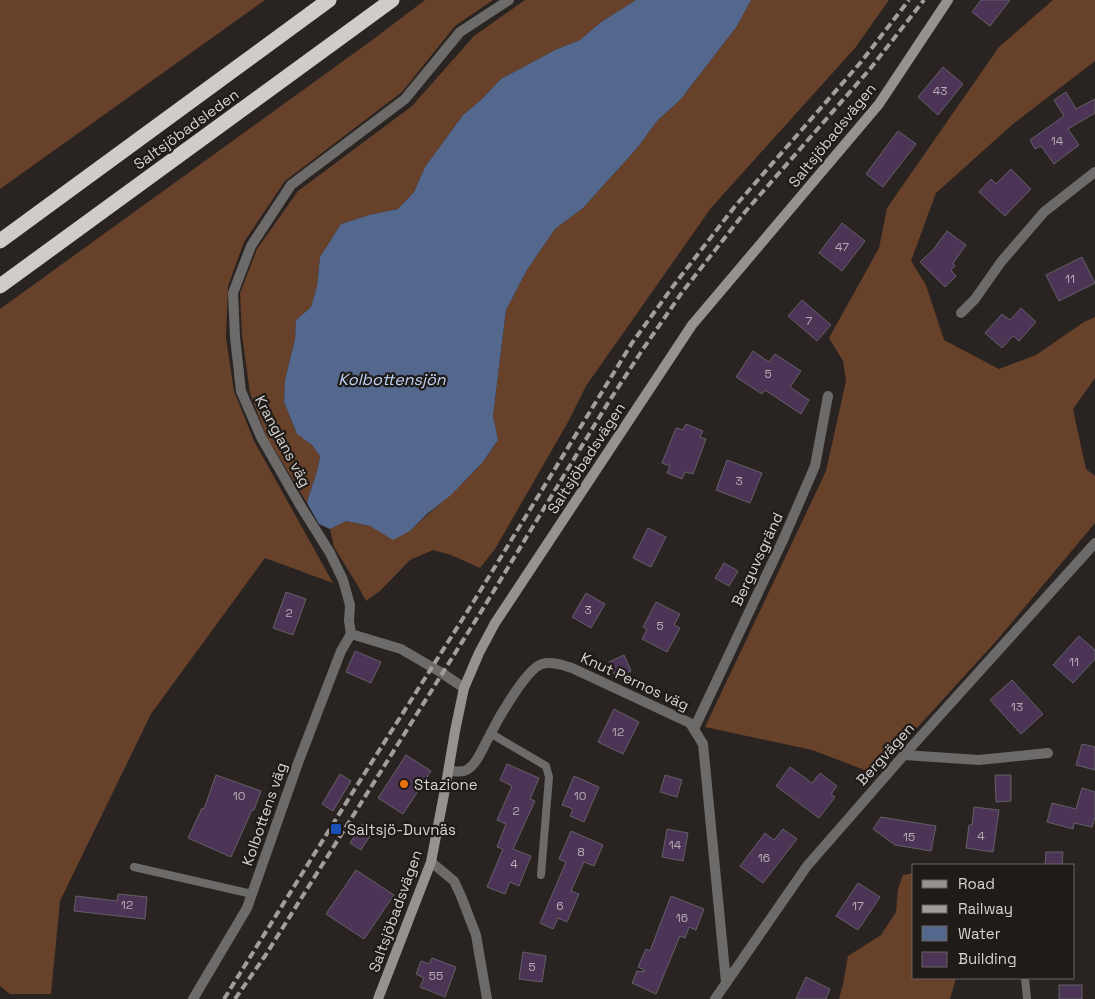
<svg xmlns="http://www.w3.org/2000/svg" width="1095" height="999" font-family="'Space Grotesk',sans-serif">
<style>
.forest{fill:#674129}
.water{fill:#54688e}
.building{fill:#4c3457;stroke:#646065}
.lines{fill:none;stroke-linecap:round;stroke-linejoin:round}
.lane{stroke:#6c6b69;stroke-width:8}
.street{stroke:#6c6b69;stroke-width:10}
.secondary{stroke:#95928f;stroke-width:10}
.highway{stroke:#d0ccc7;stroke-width:15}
.rail{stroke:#a29e9c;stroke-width:4;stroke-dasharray:8 4;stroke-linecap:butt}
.food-dot{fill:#e8710a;stroke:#1f1b18;stroke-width:2}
.transit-dot{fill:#1a4fb4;stroke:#1f1b18;stroke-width:2}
.labels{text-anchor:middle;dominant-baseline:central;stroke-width:4.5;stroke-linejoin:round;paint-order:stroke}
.number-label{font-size:12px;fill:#b4abb3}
.street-label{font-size:15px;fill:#d7d3d2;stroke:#1f1b18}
.poi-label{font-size:15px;fill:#d7d3d2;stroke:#1f1b18;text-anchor:start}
.water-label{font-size:16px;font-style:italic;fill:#c0d5fa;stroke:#1f1b18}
</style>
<rect width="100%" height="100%" fill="#292422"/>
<g class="forest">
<path d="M0,0H265L0,189Z"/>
<path d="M425,0H493L455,26L402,92L285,181L244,242L228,286L226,338L234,391L254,441L333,583L265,558L151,714L60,901L51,994H10L0,986V309L375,38Z"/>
<path d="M525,0H636L601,22L580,40L555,50L501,79L481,100L463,115L425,167L414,192L398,209L369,215L341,224L320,257L317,286L311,307L296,320L295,339L285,380L284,402L296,432L312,445L320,456C318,473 311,487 307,503L266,436L250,393L242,335L240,293L257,249L298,191L412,106L474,36Z"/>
<path d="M751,0H889L855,48L711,208L586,386L568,422L495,549L480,568L451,555L433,550L410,560L380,591L366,601L358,586L334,547L330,529L346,521L370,526L410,531C434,508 460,488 482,463C488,456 493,448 498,440L493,416L506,310L527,270L555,229L583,208L638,147L657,121L681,99L737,26Z"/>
<path d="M1053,0H1095V61L1013,124L936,193L911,261L926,285L944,340L999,369L1036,355L1084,322L1095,317V378L1073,409L1086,469L1095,476V523L998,639L875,774L812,750L705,727L826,471L846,381L843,361L829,338L879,248L887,208L999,47Z"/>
<path d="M914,873V978H956L950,999H839L843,984L848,956L881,935L896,912L898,889L903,875Z"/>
</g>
<path class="water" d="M636,0H751L737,26L681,99L657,121L638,147L583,208L555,229L527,270L506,310L493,416L498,440L483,462L451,495L427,514L410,531L393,540L370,526L346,521L330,529L319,524L307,503C311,487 318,473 320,456L312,445L297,434L284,402L285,380L295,339L296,320L311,307L317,286L320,257L341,224L369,215L398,209L414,192L425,167L463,115L481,100L501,79L555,50L580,40L601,22Z"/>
<g class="building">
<path d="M981,0H1010L990,26L972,12Z"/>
<path d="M943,67L963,84L938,115L918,97Z"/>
<path d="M1066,92L1076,109L1095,99V113L1068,129L1079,145L1054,164L1041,146L1035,149L1030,140L1064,116L1054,100Z"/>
<path d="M898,131L916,144L883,187L866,174Z"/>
<path d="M1011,169L1031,189L1005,216L979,192L991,179L996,184Z"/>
<path d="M842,223L865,241L842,271L819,253Z"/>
<path d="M947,231L966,245L953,263L955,266L951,270L956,276L945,287L920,262L933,250Z"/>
<path d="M1082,257L1095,283L1059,301L1046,275Z"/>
<path d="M802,300L831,325L817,341L788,316Z"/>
<path d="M1021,308L1036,322L1019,341L1013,336L1002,348L985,333L1002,314L1010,320Z"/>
<path d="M753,351L769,362L775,354L801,371L790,387L809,400L801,414L765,390L762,394L736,377Z"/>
<path d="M686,424L703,431L700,437L706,439L693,474L685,472L682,479L667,473L670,466L662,463L676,428L683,430Z"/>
<path d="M727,460L762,473L750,503L716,490Z"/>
<path d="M648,528L666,537L651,567L633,558Z"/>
<path d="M724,563L738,571L729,586L715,578Z"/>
<path d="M286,592L306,599L293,635L273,628Z"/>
<path d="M586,593L605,604L591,628L572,617Z"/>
<path d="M656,602L680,614L674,625L680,628L667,652L642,639L647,629L643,627Z"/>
<path d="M1079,636L1095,650V659L1073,683L1053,665Z"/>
<path d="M355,651L381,662L371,683L346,672Z"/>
<path d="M624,655L631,671L616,678L609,662Z"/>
<path d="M1012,680L1043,714L1021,734L990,700Z"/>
<path d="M614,709L639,722L623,754L598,742Z"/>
<path d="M1082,744L1095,747V770L1076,765Z"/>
<path d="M406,755L431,771L403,814L378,798Z"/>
<path d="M507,764L539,778L530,799L535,801L513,849L531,856L519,886L510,882L505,894L487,887L503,849L497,847L506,824L497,820L512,786L500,780Z"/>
<path d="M790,767L812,783L820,773L837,786L831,794L835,797L819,818L776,786Z"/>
<path d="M340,774L351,781L333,811L322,804Z"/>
<path d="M216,775L261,791L254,810H252L231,857L188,838L202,808L204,809Z"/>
<path d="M665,775L682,780L677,797L660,792Z"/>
<path d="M995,775H1011V801L996,802Z"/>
<path d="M574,776L599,787L584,822L570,816L573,809L562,805Z"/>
<path d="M1082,788L1095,792V817L1092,827L1074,823L1073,829L1047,822L1052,803L1076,809Z"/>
<path d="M974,807L999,810L993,852L966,848L969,825H972Z"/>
<path d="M881,817L936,826L931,851L895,845L873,829Z"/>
<path d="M362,824L373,831L361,850L350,843Z"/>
<path d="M667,829L688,833L683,861L662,857Z"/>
<path d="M783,829L797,839L763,883L740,866L765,833L774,840Z"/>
<path d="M571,831L603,845L594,866L584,862L571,891L579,894L567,922L558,918L553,929L540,923L566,862L559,859Z"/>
<path d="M1046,852H1063L1062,865H1045Z"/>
<path d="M356,870L394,895L364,939L326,914Z"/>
<path d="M858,883L880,897L858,930L836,916Z"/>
<path d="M118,894L147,897L145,919L74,911L76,896L117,901Z"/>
<path d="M671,896L704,909L696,930L689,927L685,938L680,936L656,994L632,983L637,971L644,972V970L638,967L646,949L650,951Z"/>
<path d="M523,952L546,956L542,982L519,979Z"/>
<path d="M432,958L456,967L445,997L420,987L424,978L416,974L421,961L429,964Z"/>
<path d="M806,977L830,989L826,999H796Z"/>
<rect x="1059" y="985" width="23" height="14"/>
</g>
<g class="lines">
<g class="lane">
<path d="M490,733L546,766L549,777L541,875"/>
<path d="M134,867L252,894"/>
<path d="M1025,978L1027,999"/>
</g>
<g class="street">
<path d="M961,313L975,299L1001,262L1044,212L1095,172"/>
<path d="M464,688L442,673L401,649L351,634L349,621L350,605L343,580L330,553L300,505L261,437L241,391L235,337L233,293L251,246L291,185L405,99L460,32L509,0"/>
<path d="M694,729L783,540L815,466L828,396"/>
<path d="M904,755L979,760L1048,753"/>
<path d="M449,771C453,771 459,772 464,771C476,768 484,745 490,735C498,719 526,669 542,664C551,661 562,665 572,668L690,723L703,744L726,982"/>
<path d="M431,862L454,881L461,896L476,935L487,999"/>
<path d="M193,999L247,908L298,763L341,651L351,634"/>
<path d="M715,999L807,866L904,755L1095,543"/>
</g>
<path class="secondary" d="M378,999L431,862L446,784L455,731L464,688L479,653L495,623L692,325L879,104L948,0"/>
<g class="highway">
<path d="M0,241L329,0"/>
<path d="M0,286L392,0"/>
</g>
<g class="rail">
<path d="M224,999L356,787L474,601L632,343L674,285L736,205L861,62L909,0"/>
<path d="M235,999L265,956L484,607L608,403L643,349L683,291L745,212L870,69L924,0"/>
</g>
</g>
<circle class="food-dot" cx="404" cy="784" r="5"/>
<rect class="transit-dot" x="330" y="823" width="12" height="12" rx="2.5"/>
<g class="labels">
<g class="number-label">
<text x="940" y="91">43</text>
<text x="1057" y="141">14</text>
<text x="842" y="247">47</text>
<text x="1070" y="279">11</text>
<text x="809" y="321">7</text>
<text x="768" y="374">5</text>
<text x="739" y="481">3</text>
<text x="588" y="610">3</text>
<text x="289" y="613">2</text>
<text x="660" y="626">5</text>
<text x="1074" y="662">11</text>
<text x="1017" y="707">13</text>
<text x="618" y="732">12</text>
<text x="239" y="796">10</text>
<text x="580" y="796">10</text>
<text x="516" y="811">2</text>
<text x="981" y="836">4</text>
<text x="909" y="837">15</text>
<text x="675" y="845">14</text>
<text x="581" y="852">8</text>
<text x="764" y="858">16</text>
<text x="514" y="864">4</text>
<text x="127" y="905">12</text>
<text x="560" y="906">6</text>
<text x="858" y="906">17</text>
<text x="682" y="918">16</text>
<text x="532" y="967">5</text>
<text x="436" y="976">55</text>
</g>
<g class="street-label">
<text transform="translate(186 129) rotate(-36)">Saltsjöbadsleden</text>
<text transform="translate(832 135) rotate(-51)">Saltsjöbadsvägen</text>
<text transform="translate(283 441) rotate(62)">Kranglans väg</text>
<text transform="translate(586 458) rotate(-57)">Saltsjöbadsvägen</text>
<text transform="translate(757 559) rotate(-65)">Berguvsgränd</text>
<text transform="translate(635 681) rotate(25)">Knut Pernos väg</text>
<text transform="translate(885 754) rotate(-48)">Bergvägen</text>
<text transform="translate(264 814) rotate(-71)">Kolbottens väg</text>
<text transform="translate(395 911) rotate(-70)">Saltsjöbadsvägen</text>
</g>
<g class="poi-label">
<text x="414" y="784">Stazione</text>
<text x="347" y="829">Saltsjö-Duvnäs</text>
</g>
<g class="water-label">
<text x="392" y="379">Kolbottensjön</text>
</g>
</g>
<rect x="912" y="864" width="162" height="115" fill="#1f1b18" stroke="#696562"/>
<rect x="922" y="880" width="25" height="8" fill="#95928f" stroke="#696562"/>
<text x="958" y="889" font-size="15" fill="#d7d3d2">Road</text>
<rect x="922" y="905" width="25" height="8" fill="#a29e9c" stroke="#696562"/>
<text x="958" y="914" font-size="15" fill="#d7d3d2">Railway</text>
<rect x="922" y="926" width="25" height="15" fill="#54688e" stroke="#696562"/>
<text x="958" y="939" font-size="15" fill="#d7d3d2">Water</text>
<rect x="922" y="952" width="25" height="15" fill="#4c3457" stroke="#696562"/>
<text x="958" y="964" font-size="15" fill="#d7d3d2">Building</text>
</svg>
